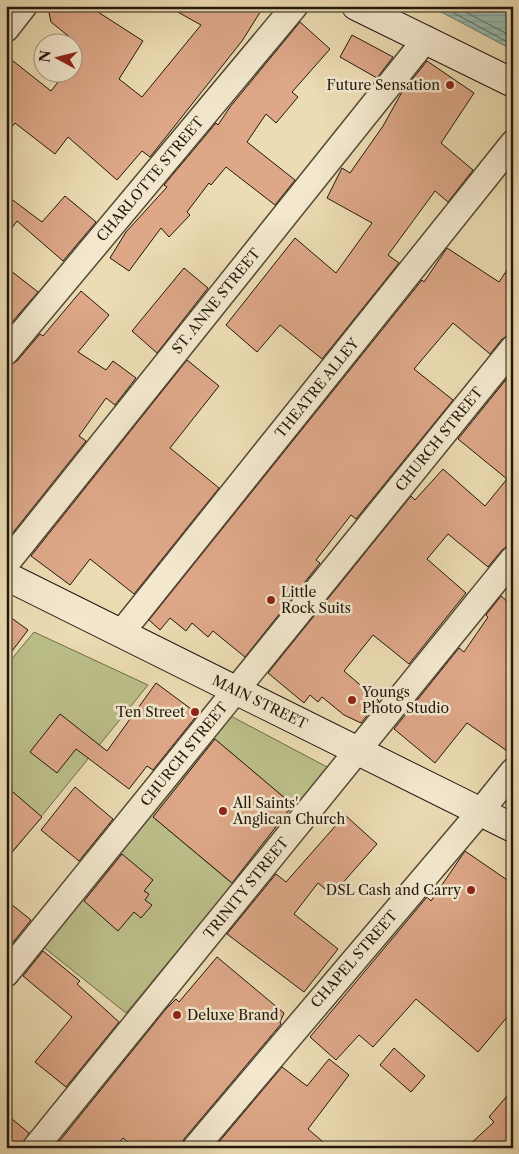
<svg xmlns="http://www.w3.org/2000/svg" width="519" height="1154" font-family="'Libre Caslon Text',serif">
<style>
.garden{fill:#bcbf8a;stroke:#6e6c4c;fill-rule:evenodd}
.water{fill:url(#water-rules);stroke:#697a6f}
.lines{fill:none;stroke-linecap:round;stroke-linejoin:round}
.shore{stroke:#5d6a5e;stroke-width:1}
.building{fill:#dda788;stroke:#21180d}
.street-casing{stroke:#544936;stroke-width:28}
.secondary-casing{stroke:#21180d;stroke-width:30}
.street{stroke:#f3e8ce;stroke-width:25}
.secondary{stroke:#f3e8ce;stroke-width:28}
.poi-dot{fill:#8f2418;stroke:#f3e8ce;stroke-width:2}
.labels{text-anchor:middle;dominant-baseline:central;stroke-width:5;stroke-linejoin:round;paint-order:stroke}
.poi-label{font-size:14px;fill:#21180d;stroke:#f3e8ce;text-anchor:start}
.street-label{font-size:14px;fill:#21180d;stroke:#f3e8ce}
</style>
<defs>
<pattern id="water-rules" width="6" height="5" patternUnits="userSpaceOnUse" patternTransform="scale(1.25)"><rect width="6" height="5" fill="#99bbb0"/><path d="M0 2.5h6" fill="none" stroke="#84a096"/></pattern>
</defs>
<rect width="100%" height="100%" fill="#ecdcb3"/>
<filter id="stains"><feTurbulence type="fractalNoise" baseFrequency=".004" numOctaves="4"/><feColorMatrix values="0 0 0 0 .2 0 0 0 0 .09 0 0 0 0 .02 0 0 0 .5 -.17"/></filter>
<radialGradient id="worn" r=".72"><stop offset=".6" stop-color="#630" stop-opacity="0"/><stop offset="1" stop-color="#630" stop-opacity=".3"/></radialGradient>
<g class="garden">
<path d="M34,632L148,685L6,860V666Z"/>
<path d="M227,714L329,768L126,1013L42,946ZM217,741L293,805L229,881L153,817Z"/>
</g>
<path class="water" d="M430,6H513V50Z"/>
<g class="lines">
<g class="shore">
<path d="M441,6L513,45"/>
<path d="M454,6L513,37"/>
</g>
</g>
<g class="building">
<path d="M55,6H101L98,12L143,41L119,79L142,97L201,25L167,6H264L242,41L150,157L142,151L117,180L68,137L55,154L15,123L6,134V69L13,61L51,91L66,72H72V39L51,22L49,13Z"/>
<path d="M300,22L330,49L292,92L298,97L276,123L266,114L247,142L295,180L275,205L226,167L211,185L209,183L187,212L190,215L169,237L161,228L129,271L110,258L126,232L167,187L164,185L216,123L218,125L230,107Z"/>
<path d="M352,35L393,57L377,78L340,57Z"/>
<path d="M427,61L474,93L441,143L473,170L448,202L435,191L388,255L399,263L322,359L280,325L257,352L226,325L295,238L336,273L372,223L327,198L342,168L350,173L383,126L402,92Z"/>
<path d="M6,195L42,222L65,196L96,222L63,261L17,221L6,236Z"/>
<path d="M447,248L499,282L513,261V334L502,339L490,354L453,323L414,369L453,400L356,519L351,515L316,560L320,563L245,657L213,631L208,637L192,623L186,631L170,618L160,630L149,620L422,280L424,282Z"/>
<path d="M6,267L38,292L6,329Z"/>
<path d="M184,268L208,288L157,353L132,331Z"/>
<path d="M81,291L109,315L78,352L106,370L113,361L136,378L115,405L106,398L79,436L86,441L7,540L6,366L17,361L40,334L43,336Z"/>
<path d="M187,360L219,386L170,448L219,488L134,594L90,559L70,585L31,556Z"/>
<path d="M513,371V542L502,550L488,567L448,534L427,559L466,593L409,664L373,635L344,671L379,701L361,723L344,715L322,697L318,702L310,695L304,703L268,673L411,496L415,500L443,469L485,506L507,479L458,439Z"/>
<path d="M501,596L513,606V755L467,723L435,763L394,729L459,648L464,652L488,617L486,615Z"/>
<path d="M6,614L28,630L6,659Z"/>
<path d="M156,683L198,714L153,770L147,766L129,789L76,749L57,773L30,752L60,714L107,751Z"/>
<path d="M215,739L293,805L232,883L153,817Z"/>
<path d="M6,786L42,817L6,859Z"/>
<path d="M75,787L113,819L79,861L41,830Z"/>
<path d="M345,815L377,844L332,895L318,883L294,914L338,949L304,992L227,934L276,874L286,882Z"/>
<path d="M465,851L513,884V1010L478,1052L416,999L373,1047L359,1035L336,1060L310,1037L427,897L431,901Z"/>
<path d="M122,854L153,880L144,891L149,894L145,900L152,905L141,918L134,912L118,931L84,901Z"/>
<path d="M6,900L31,920L6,951Z"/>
<path d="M43,951L80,981L77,984L119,1022L66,1087L35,1062L72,1017L23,976Z"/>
<path d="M217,957L284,1013L280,1022L281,1024L184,1139L181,1148H135L123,1138L115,1148H54L166,1009L176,999L179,1002Z"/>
<path d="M394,1048L425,1076L411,1092L380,1065Z"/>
<path d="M329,1059L349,1075L308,1129L330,1148H214L282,1067L307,1086Z"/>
<path d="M513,1089V1148H466L494,1122L489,1117Z"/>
<path d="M6,1114L29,1133L21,1148H6Z"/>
</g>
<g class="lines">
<defs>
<g id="street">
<path d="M6,29L24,6"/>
<path d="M6,352L295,6"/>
<path d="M6,564L426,39"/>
<path d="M121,633L513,143"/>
<path d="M6,974L513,348"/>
<path d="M35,1148L513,559"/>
<path d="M195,1148L480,812L513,771"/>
</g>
<g id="secondary">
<path d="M356,6L513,83"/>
<path d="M6,576L513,828"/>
</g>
</defs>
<use href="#street" class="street-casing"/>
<use href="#secondary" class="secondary-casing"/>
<use href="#street" class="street"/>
<use href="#secondary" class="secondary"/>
</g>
<g class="poi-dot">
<circle cx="450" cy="85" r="5"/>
<circle cx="271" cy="600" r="5"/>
<circle cx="352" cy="700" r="5"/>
<circle cx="195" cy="712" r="5"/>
<circle cx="223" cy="811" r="5"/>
<circle cx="471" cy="890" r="5"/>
<circle cx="177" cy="1015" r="5"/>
</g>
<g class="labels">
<g class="poi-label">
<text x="440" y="85" text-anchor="end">Future Sensation</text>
<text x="281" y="592">Little<tspan x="281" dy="16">Rock Suits</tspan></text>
<text x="362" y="692">Youngs<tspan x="362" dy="16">Photo Studio</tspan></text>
<text x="185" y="712" text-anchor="end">Ten Street</text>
<text x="233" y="803">All Saints'<tspan x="233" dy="16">Anglican Church</tspan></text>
<text x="461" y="890" text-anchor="end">DSL Cash and Carry</text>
<text x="187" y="1015">Deluxe Brand</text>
</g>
<g class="street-label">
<text transform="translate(150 179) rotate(-50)">CHARLOTTE STREET</text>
<text transform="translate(216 301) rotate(-51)">ST. ANNE STREET</text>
<text transform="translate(317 388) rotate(-51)">THEATRE ALLEY</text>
<text transform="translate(439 439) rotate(-51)">CHURCH STREET</text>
<text transform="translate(260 702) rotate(26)">MAIN STREET</text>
<text transform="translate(184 754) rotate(-51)">CHURCH STREET</text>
<text transform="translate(246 888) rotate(-51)">TRINITY STREET</text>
<text transform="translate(354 959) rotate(-49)">CHAPEL STREET</text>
</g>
</g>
<rect width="519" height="1154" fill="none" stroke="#ecdcb3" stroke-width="25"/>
<rect x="8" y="8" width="504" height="1139" fill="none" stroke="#21180d" stroke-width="2.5"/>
<rect x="12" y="12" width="494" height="1129" fill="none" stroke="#21180d"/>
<g transform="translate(58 58) rotate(277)"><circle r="24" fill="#f3e8ce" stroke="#9f9581"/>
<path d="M0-4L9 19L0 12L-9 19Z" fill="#8f2418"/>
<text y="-8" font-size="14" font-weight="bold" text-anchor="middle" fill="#21180d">N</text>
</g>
<rect width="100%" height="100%" filter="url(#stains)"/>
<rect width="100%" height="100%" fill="url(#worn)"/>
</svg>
